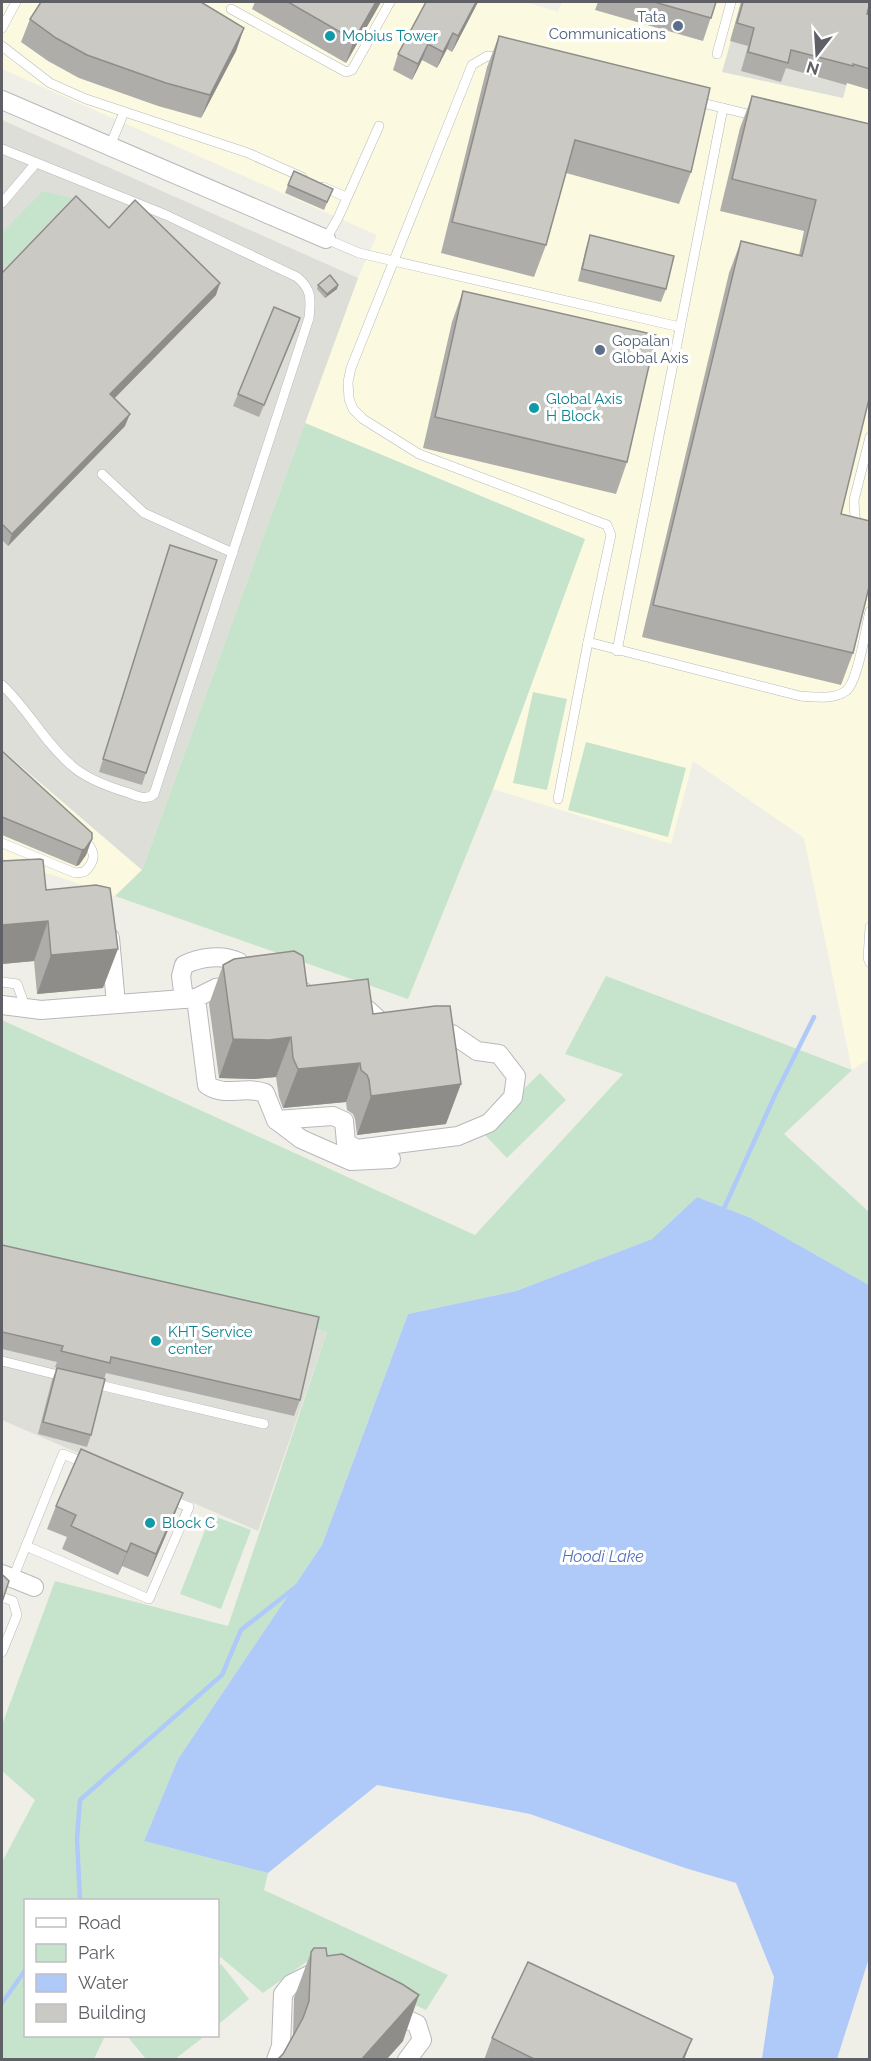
<svg xmlns="http://www.w3.org/2000/svg" width="871" height="2061" font-family="Raleway,sans-serif">
<style>
.commercial{fill:#fbfae0}
.industrial{fill:#deded9}
.green{fill:#c6e4cc}
.water{fill:#afcaf8}
.lines{fill:none;stroke-linecap:round;stroke-linejoin:round}
.stream{stroke:#afcaf8;stroke-width:4.5}
.lane-casing{stroke:#b7b8bc;stroke-width:10}
.street-casing{stroke:#b7b8bc;stroke-width:20}
.lane{stroke:#fff;stroke-width:9}
.street{stroke:#fff;stroke-width:18}
.wall{fill:#afada9}
.shaded-wall{fill:#8e8d89}
.building{fill:#cbc9c4;stroke:#8e8d89;stroke-width:1.5}
.service-dot{fill:#5c6f8a;stroke:#fff;stroke-width:2}
.culture-dot{fill:#0f9aa8;stroke:#fff;stroke-width:2}
.labels{text-anchor:middle;dominant-baseline:central;stroke-width:6;stroke-linejoin:round;paint-order:stroke}
.service-label{font-size:15px;fill:#4e5e75;stroke:#fff;text-anchor:end}
.culture-label{font-size:15px;fill:#0d838f;stroke:#fff;text-anchor:start}
.water-label{font-size:16px;font-style:italic;fill:#5371ba;stroke:#fff}
</style>
<rect width="100%" height="100%" fill="#efefe7"/>
<g class="commercial">
<path d="M2,2H525L558,12L562,2H742L843,97L869,7V1059L852,1070L804,838L693,761L671,844L493,789L585,539L305,423L358,278L377,235L2,69Z"/>
<path d="M2,750L142,870L115,896L2,858Z"/>
</g>
<g class="industrial">
<path d="M742,2H869L843,98L722,72Z"/>
<path d="M2,120L358,278L142,870L2,750Z"/>
<path d="M2,1257L327,1332L258,1531L2,1420Z"/>
</g>
<g class="green">
<path d="M43,191L72,198L2,271V233Z"/>
<path d="M305,423L585,539L493,789L408,999L115,896L142,870Z"/>
<path d="M533,692L567,699L547,790L513,783Z"/>
<path d="M586,742L686,768L668,837L568,810Z"/>
<path d="M606,976L852,1070L784,1134L869,1212V1285L751,1218L697,1197L652,1239L516,1291L408,1314L322,1545L178,1759L144,1841L268,1873L264,1890L448,1975L426,2010L312,1958L263,1993L218,1955V1900H26V2036H105L94,2059H2V1862L35,1800L2,1771V1725L55,1581L228,1626L327,1332L2,1257V1020L475,1235L623,1074L565,1054Z"/>
<path d="M540,1073L566,1100L507,1158L481,1131Z"/>
<path d="M211,1515L251,1530L221,1609L180,1594Z"/>
<path d="M221,1964L249,1999L220,2023L218,2020V1967Z"/>
<path d="M130,2036H205L175,2059H146L128,2037Z"/>
</g>
<path class="water" d="M697,1197L751,1218L869,1285L870,1955L837,2059H762L774,1977L736,1883L685,1868L530,1814L377,1785L268,1873L144,1841L178,1759L322,1545L408,1314L516,1291L652,1239Z"/>
<g class="lines">
<g class="stream">
<path d="M722,1213L775,1095L814,1017"/>
<path d="M80,1900L77,1839L80,1800L222,1675L241,1630L297,1586"/>
<path d="M2,2003L26,1969"/>
</g>
<defs>
<g id="lane">
<path d="M231,9L346,72L352,70L390,2"/>
<path d="M2,28L16,2"/>
<path d="M2,46L50,83L86,99L248,153L302,177"/>
<path d="M717,54L731,2"/>
<path d="M502,57L487,56L472,65L351,368L348,382L349,399L353,409L363,419L419,454L607,525L611,535L588,642L800,696C815,697 833,700 846,691C858,682 866,627 870,611"/>
<path d="M694,101L756,116"/>
<path d="M379,126L338,218L326,239L359,253L680,327"/>
<path d="M110,146L124,112"/>
<path d="M2,149L166,215L297,277C312,289 311,300 309,318L154,794C146,801 137,796 129,793C109,787 86,779 71,765C44,742 28,709 2,685"/>
<path d="M323,187L346,197"/>
<path d="M2,203L36,163"/>
<path d="M870,437L854,500L855,518L870,540"/>
<path d="M102,474L144,513L233,553"/>
<path d="M617,651L723,108"/>
<path d="M558,799L588,642"/>
<path d="M2,843L75,873L84,872C99,859 94,848 81,837"/>
<path d="M870,927L868,958L870,963"/>
<path d="M2,982L17,984L26,1009"/>
<path d="M2,1361L66,1377"/>
<path d="M91,1383L264,1424"/>
<path d="M26,1546L149,1599L189,1507L169,1499"/>
<path d="M13,1578L63,1454L87,1464"/>
<path d="M2,1597L13,1601L17,1615L2,1652"/>
</g>
<g id="street">
<path d="M2,100L326,239"/>
<path d="M110,938L116,1004"/>
<path d="M282,979L300,989L316,1003L327,1008L355,1007L367,1009L380,1021L413,1034H452L477,1051L499,1054L516,1076L513,1097L489,1123L458,1136L357,1149L346,1143L344,1121L333,1116L276,1120L265,1093C243,1085 226,1098 207,1085L196,998L216,988Z"/>
<path d="M184,999L181,976L184,965C200,957 222,954 239,962"/>
<path d="M2,1005L41,1010L196,998"/>
<path d="M276,1120L301,1139L351,1161L391,1159"/>
<path d="M2,1574L34,1587"/>
<path d="M389,2011L417,2024L422,2040L407,2060"/>
<path d="M276,2060L281,2046L283,1994L291,1984L311,1974L323,1979"/>
</g>
</defs>
<use href="#lane" class="lane-casing"/>
<use href="#street" class="street-casing"/>
<use href="#lane" class="lane"/>
<use href="#street" class="street"/>
</g>
<g class="wall">
<path d="M255,2H381L346,63L252,9Z"/>
<path d="M478,2L452,52L447,49L437,68L422,60L412,80L393,70L398,54Z"/>
<path d="M598,2H716L703,41L595,10Z"/>
<path d="M741,2H870L867,14L870,15V90L847,83L846,85L786,68L781,82L741,71L748,46L730,41Z"/>
<path d="M30,19L244,28L236,51L201,118L158,106L79,78L48,61L21,42Z"/>
<path d="M499,36L691,172L679,204L566,173L546,245L534,277L441,253L487,67Z"/>
<path d="M752,96L870,124L841,514L853,653L841,685L642,637L729,273L741,241L799,255L804,231L720,211L740,128Z"/>
<path d="M288,185L333,189L324,210L285,193Z"/>
<path d="M109,228L216,295L114,398L125,426L8,546L2,540V273Z"/>
<path d="M590,235L666,289L661,302L578,281L586,248Z"/>
<path d="M318,285H338L337,289L325,298L317,289Z"/>
<path d="M463,291L627,462L616,494L423,448L452,322Z"/>
<path d="M300,318L259,417L233,406L238,394Z"/>
<path d="M170,545L146,773L142,785L99,772Z"/>
<path d="M2,751L92,839L86,855L79,865L76,866L2,835Z"/>
<path d="M2,861L46,890L103,988L37,994L34,961L2,964Z"/>
<path d="M223,965L307,986L373,1014L446,1124L357,1135L355,1119L353,1114L347,1110L346,1102L283,1108L279,1097L276,1077L254,1079L219,1078L209,1004Z"/>
<path d="M2,1245L300,1400L294,1416L106,1373L104,1379L55,1367L57,1362L2,1349Z"/>
<path d="M57,1368L91,1435L87,1447L38,1434L52,1380Z"/>
<path d="M183,1493L174,1516L148,1577L122,1566L118,1575L62,1549L67,1537L47,1529L56,1506Z"/>
<path d="M311,1952L327,1956L403,2041L386,2060H277L283,2054L293,2037L294,1998Z"/>
<path d="M492,2038L684,2060H484Z"/>
</g>
<g class="shaded-wall">
<path d="M376,2H381L346,63L354,40Z"/>
<path d="M476,2H478L452,52L458,36Z"/>
<path d="M244,28L236,51L201,118L210,95Z"/>
<path d="M453,33L447,49L437,68L443,52Z"/>
<path d="M428,44L422,60L412,80L418,64Z"/>
<path d="M220,283L216,295L106,407L110,394Z"/>
<path d="M338,285L337,289L325,298L327,294Z"/>
<path d="M300,318L296,330L259,417L264,405Z"/>
<path d="M130,414L125,426L8,546L12,534Z"/>
<path d="M92,839L86,855L79,865L76,866L82,850Z"/>
<path d="M48,921L34,961L2,964V925Z"/>
<path d="M118,949L103,988L37,994L51,955Z"/>
<path d="M291,1037L276,1077L254,1079L219,1078L233,1039Z"/>
<path d="M360,1063L346,1102L283,1108L298,1069Z"/>
<path d="M461,1084L446,1124L357,1135L371,1096Z"/>
<path d="M183,1493L174,1516L148,1577L156,1554Z"/>
<path d="M131,1543L122,1566L118,1575L127,1552Z"/>
<path d="M419,1995L403,2041L386,2060H361Z"/>
<path d="M692,2039L684,2060H682Z"/>
</g>
<g class="building">
<path d="M41,2H201L244,28L210,95L166,83L87,55L56,38L30,19Z"/>
<path d="M288,2H376L354,40Z"/>
<path d="M426,2H476L458,36L453,33L443,52L428,44L418,64L398,54Z"/>
<path d="M654,2H716L711,18Z"/>
<path d="M743,2H870L867,14L870,15V69L853,64V66L791,50L788,63L748,52L754,28L737,23Z"/>
<path d="M499,36L710,88L691,172L575,140L546,245L452,222Z"/>
<path d="M752,96L870,124V395L841,514L870,521V583L853,653L653,605L741,241L802,256L816,200L732,179Z"/>
<path d="M294,171L333,189L327,202L288,185Z"/>
<path d="M76,196L109,228L135,200L220,283L110,394L130,414L12,534L2,524V273Z"/>
<path d="M590,235L674,256L666,289L582,269Z"/>
<path d="M330,275L338,285L327,294L318,285Z"/>
<path d="M463,291L656,335L627,462L435,417Z"/>
<path d="M274,307L300,318L264,405L238,394Z"/>
<path d="M170,545L217,560L146,773L103,759Z"/>
<path d="M2,751L92,833V839L85,849L82,850L2,817Z"/>
<path d="M40,859L43,860L46,890L96,885L110,888L118,949L51,955L48,921L2,925V861Z"/>
<path d="M294,951L303,956L307,986L368,979L373,1014L435,1006H450L461,1084L371,1096L369,1080L367,1075L361,1070L360,1063L298,1069L293,1058L291,1037L269,1040L233,1039L223,965L234,959Z"/>
<path d="M2,1245L319,1317L300,1400L111,1357L110,1363L61,1351L63,1346L2,1332Z"/>
<path d="M57,1368L105,1379L91,1435L43,1422Z"/>
<path d="M81,1449L183,1493L156,1554L131,1543L127,1552L71,1526L76,1515L56,1506Z"/>
<path d="M2,1575L4,1576L9,1581L2,1602Z"/>
<path d="M314,1948H326L327,1956L342,1954L402,1984L419,1995L361,2060H277L283,2054L303,2018L309,2001L311,1952Z"/>
<path d="M528,1962L692,2039L682,2060H536L492,2038Z"/>
</g>
<g class="service-dot">
<circle cx="678" cy="26" r="6"/>
<circle cx="600" cy="350" r="6"/>
</g>
<g class="culture-dot">
<circle cx="330" cy="36" r="6"/>
<circle cx="534" cy="408" r="6"/>
<circle cx="156" cy="1341" r="6"/>
<circle cx="150" cy="1523" r="6"/>
</g>
<g class="labels">
<g class="service-label">
<text x="666" y="17">Tata<tspan x="666" dy="17">Communications</tspan></text>
<text x="612" y="341" text-anchor="start">Gopalan<tspan x="612" dy="17">Global Axis</tspan></text>
</g>
<g class="culture-label">
<text x="342" y="36">Mobius Tower</text>
<text x="546" y="399">Global Axis<tspan x="546" dy="17">H Block</tspan></text>
<text x="168" y="1332">KHT Service<tspan x="168" dy="17">center</tspan></text>
<text x="162" y="1523">Block C</text>
</g>
<g class="water-label">
<text x="603" y="1556">Hoodi Lake</text>
</g>
</g>
<rect width="871" height="2061" fill="none" stroke="#5f6066" stroke-width="6"/>
<rect x="24" y="1899" width="195" height="138" fill="#ffffff" stroke="#bfbfc2" stroke-width="1.5"/>
<rect x="36" y="1918" width="30" height="9" fill="#ffffff" stroke="#bfbfc2" stroke-width="1.5"/>
<text x="78" y="1929" font-size="18" fill="#5f6066">Road</text>
<rect x="36" y="1944" width="30" height="18" fill="#c6e4cc" stroke="#bfbfc2" stroke-width="1.5"/>
<text x="78" y="1959" font-size="18" fill="#5f6066">Park</text>
<rect x="36" y="1974" width="30" height="18" fill="#afcaf8" stroke="#bfbfc2" stroke-width="1.5"/>
<text x="78" y="1989" font-size="18" fill="#5f6066">Water</text>
<rect x="36" y="2004" width="30" height="18" fill="#cbc9c4" stroke="#bfbfc2" stroke-width="1.5"/>
<text x="78" y="2019" font-size="18" fill="#5f6066">Building</text>
<g transform="translate(817 54) rotate(197)" stroke="#ffffff" stroke-width="4.5" paint-order="stroke">
<path d="M0-4.5L10 22L0 15L-10 22Z" fill="#5f6066"/>
<text y="-9" font-size="16" font-weight="bold" text-anchor="middle" fill="#5f6066">N</text>
</g>
</svg>
